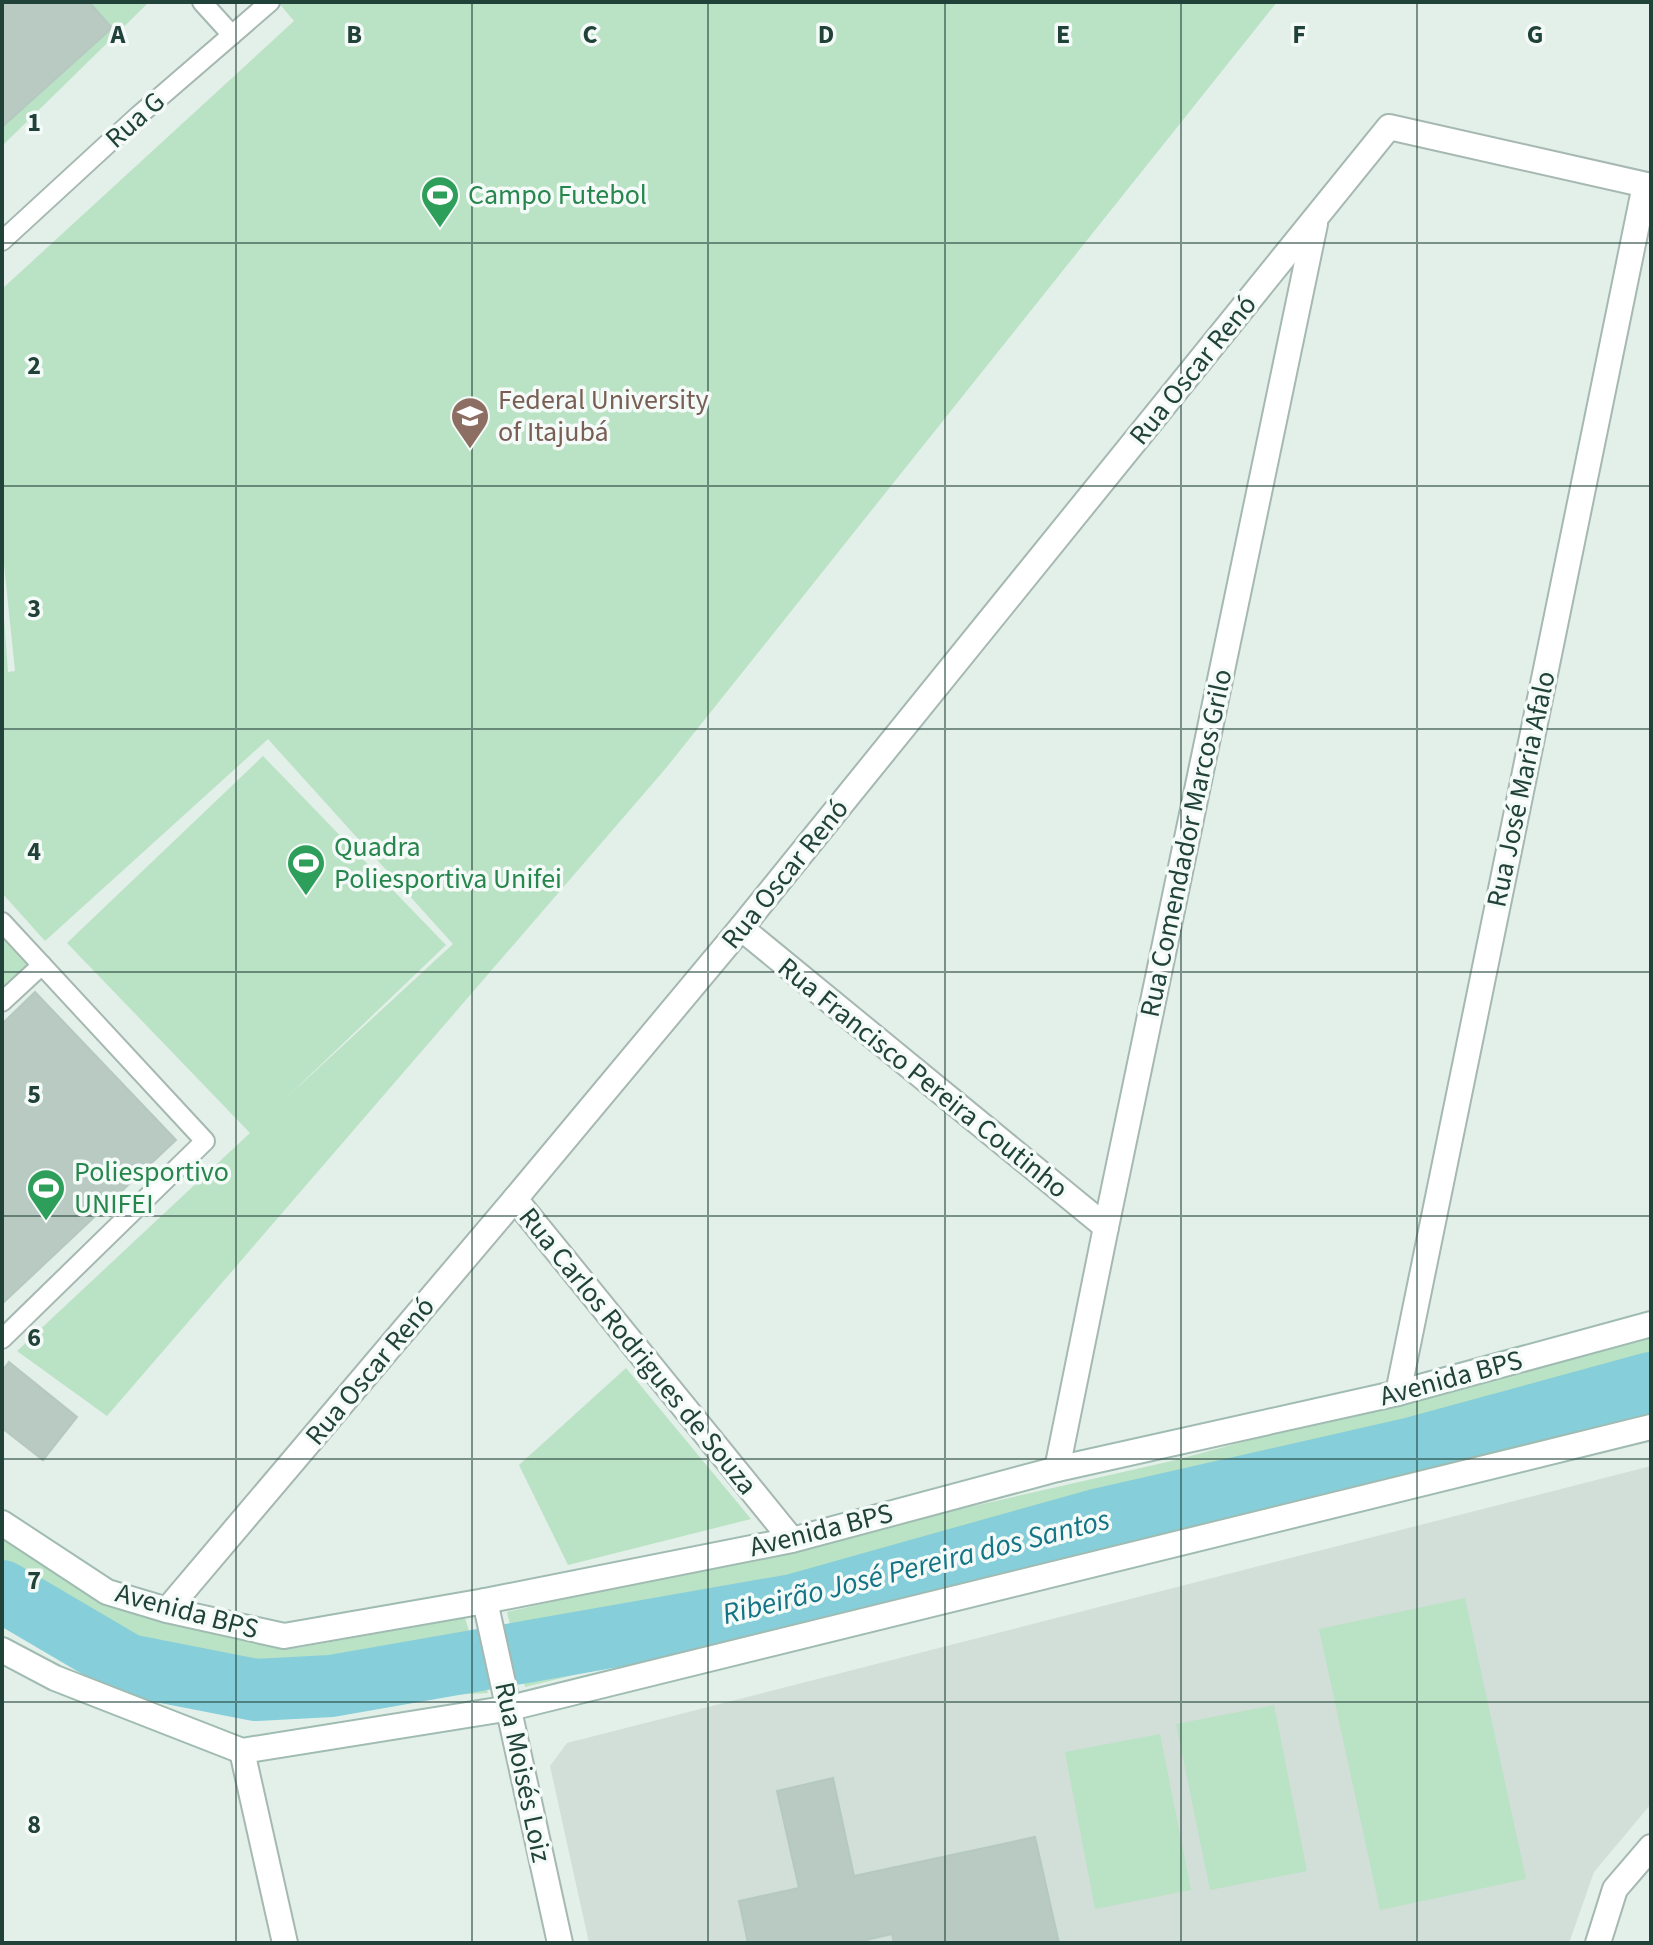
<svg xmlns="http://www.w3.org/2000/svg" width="1653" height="1945" font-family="'Source Sans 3',sans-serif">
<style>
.built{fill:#d1dfd8}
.green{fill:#bae2c4}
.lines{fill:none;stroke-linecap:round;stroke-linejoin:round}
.river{stroke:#85ceda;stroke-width:62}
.building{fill:#b8cac2;stroke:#b5c9c0;stroke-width:2}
.lane-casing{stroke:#a5b8b1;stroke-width:22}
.street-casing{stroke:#a5b8b1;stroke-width:28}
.secondary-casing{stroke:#a0bcb2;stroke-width:28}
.lane{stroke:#fff;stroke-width:18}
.street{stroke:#fff;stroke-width:24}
.secondary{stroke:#fff;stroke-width:24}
.grid{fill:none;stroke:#204239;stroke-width:2;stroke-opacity:0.55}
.labels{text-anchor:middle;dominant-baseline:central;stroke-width:7;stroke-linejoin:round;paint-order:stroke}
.street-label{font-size:28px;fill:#204239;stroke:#f4faf7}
.leisure-label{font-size:28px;fill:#27864d;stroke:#f4faf7;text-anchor:start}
.education-label{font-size:28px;fill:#785e54;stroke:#f4faf7;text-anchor:start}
.water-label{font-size:30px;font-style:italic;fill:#137486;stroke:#f4faf7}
.grid-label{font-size:26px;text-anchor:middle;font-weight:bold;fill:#204239;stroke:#f4faf7;stroke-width:7;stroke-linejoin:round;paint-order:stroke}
</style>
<rect width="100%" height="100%" fill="#e3efe9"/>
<path class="built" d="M1651,1466V1804L1594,1872L1569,1943H589L550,1766L567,1743Z"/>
<g class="green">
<path d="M2,2H149L2,146Z"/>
<path d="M278,2H1277L666,768L107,1416L17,1351L250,1133L67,943L263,756L446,945L285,1099L453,944L268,739L45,941L2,893V590L8,672L15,671L2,545V289L294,21Z"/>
<path d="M8,931L40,966L2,1000V937Z"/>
<path d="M1651,1331V1412L525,1687L507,1612L1176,1460Z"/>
<path d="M626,1368L751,1519L568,1565L519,1465Z"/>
<path d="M2,1529L104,1595L235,1635L296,1648L465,1618L488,1693L258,1705L123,1676L2,1617Z"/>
<path d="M1465,1598L1526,1879L1380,1910L1319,1629Z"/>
<path d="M1274,1705L1307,1871L1210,1890L1176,1724Z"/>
<path d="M1160,1734L1191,1890L1095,1909L1065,1752Z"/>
</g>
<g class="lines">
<path class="river" d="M2,1591L128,1665L256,1690L331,1686L793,1605L1096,1520L1413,1448L1651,1383"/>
</g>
<g class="building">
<path d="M2,2H89L112,28L2,127Z"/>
<path d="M35,992L176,1140L2,1304V1024Z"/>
<path d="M9,1362L77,1417L43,1460L2,1428V1371Z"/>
<path d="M833,1778L854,1876L1035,1837L1059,1943H894L892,1934L853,1943H748L739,1901L799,1888L777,1791Z"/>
</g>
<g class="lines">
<defs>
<g id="lane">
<path d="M202,2L232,35"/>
<path d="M2,241L138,116L270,2"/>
<path d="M2,922L205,1141L2,1339"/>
<path d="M2,1002L42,965"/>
</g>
<g id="street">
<path d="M741,928L1106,1227"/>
<path d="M515,1199L792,1540"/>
<path d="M1398,1393L1645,185"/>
<path d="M1057,1469L1106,1227L1315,224"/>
<path d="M485,1601L560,1943"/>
<path d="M167,1610L515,1199L741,928L1389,127L1651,186"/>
<path d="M242,1751L285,1943"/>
<path d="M1598,1943L1615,1889L1651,1847"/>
</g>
<g id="secondary">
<path d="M2,1523L107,1592L167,1610L284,1636L485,1601L792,1540L1057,1469L1398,1393L1651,1324"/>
<path d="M2,1650L55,1678L242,1751L510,1708L1651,1427"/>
</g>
</defs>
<use href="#lane" class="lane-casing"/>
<use href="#street" class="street-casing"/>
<use href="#secondary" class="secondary-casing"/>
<use href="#lane" class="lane"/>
<use href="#street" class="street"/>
<use href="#secondary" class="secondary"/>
</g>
<path class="grid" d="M236,2V1943M472,2V1943M708,2V1943M945,2V1943M1181,2V1943M1417,2V1943M2,243H1651M2,486H1651M2,729H1651M2,972H1651M2,1216H1651M2,1459H1651M2,1702H1651"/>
<defs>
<symbol id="stadium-pin" viewBox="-11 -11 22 30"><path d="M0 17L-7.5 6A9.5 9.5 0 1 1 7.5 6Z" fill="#2e9e5b" stroke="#f4faf7"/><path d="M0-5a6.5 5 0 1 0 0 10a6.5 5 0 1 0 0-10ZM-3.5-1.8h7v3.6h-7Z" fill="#fff"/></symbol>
<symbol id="university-pin" viewBox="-11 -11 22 30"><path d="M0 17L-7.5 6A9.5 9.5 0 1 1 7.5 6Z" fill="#8d6e63" stroke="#f4faf7"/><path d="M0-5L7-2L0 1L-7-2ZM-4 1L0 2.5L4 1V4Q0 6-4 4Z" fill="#fff"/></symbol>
</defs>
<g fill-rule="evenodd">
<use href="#stadium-pin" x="418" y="173" width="44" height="60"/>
<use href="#university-pin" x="448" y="394" width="44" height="60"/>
<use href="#stadium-pin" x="284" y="841" width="44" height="60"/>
<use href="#stadium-pin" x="24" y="1166" width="44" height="60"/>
</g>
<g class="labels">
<g class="street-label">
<text transform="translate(135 120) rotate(-42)">Rua G</text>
<text transform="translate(1193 370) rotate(-51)">Rua Oscar Renó</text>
<text transform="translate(1521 789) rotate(-78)">Rua José Maria Afalo</text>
<text transform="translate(1186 843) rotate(-78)">Rua Comendador Marcos Grilo</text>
<text transform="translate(785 874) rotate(-51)">Rua Oscar Renó</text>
<text transform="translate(923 1078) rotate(39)">Rua Francisco Pereira Coutinho</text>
<text transform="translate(638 1351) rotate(51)">Rua Carlos Rodrigues de Souza</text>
<text transform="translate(370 1371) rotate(-50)">Rua Oscar Renó</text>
<text transform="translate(1451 1378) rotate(-15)">Avenida BPS</text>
<text transform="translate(821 1530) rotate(-14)">Avenida BPS</text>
<text transform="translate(187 1611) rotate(15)">Avenida BPS</text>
<text transform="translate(523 1772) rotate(78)">Rua Moisés Loiz</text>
</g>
<g class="leisure-label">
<text x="468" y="195">Campo Futebol</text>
<text x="334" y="847">Quadra<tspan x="334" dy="32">Poliesportiva Unifei</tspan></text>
<text x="74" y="1172">Poliesportivo<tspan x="74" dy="32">UNIFEI</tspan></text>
</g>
<g class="education-label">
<text x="498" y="400">Federal University<tspan x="498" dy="32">of Itajubá</tspan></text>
</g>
<g class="water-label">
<text transform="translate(916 1567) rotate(-14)">Ribeirão José Pereira dos Santos</text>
</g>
</g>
<g class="grid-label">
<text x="118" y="43">A</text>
<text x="354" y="43">B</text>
<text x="590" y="43">C</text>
<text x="826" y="43">D</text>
<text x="1063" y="43">E</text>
<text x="1299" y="43">F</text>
<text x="1535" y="43">G</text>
<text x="34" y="131">1</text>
<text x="34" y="374">2</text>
<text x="34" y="617">3</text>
<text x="34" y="860">4</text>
<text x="34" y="1103">5</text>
<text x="34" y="1346">6</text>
<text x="34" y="1589">7</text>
<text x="34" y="1833">8</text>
</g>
<rect width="1653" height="1945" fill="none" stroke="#204239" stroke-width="8"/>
</svg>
